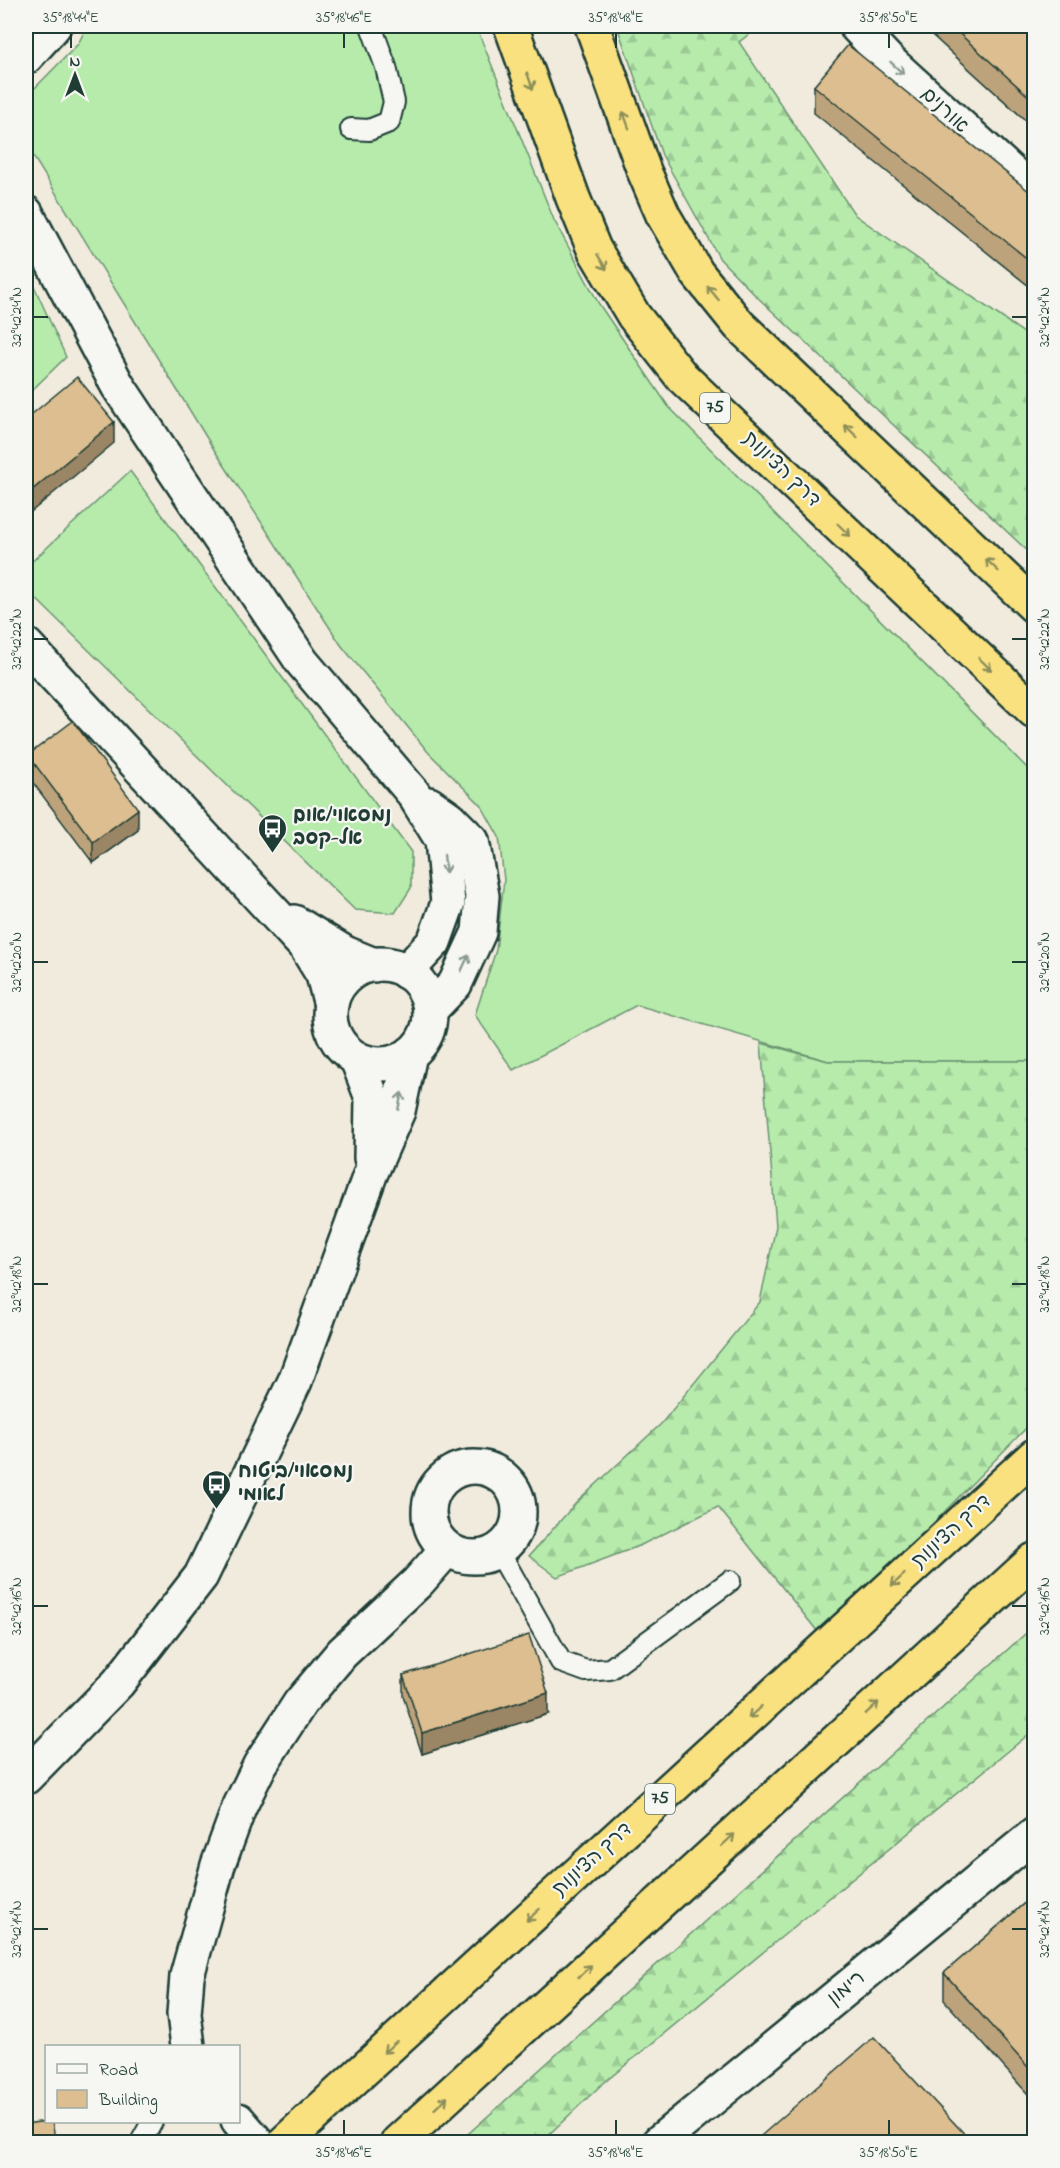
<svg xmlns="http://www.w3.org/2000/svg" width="1060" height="2168" font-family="'Indie Flower','Playpen Sans Hebrew',sans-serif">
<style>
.grass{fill:#b6ebac;stroke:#6a9470;stroke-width:1.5}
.forest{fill:url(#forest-firs);stroke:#6a9470;stroke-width:1.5}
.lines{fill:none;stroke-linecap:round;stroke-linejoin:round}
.lane-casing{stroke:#1f3d34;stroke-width:24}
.street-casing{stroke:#1f3d34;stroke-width:38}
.highway-casing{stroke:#1f3d34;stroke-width:38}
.lane{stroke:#f6f6f2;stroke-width:20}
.street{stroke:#f6f6f2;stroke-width:33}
.highway{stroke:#fae180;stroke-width:33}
.wall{fill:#bda37c;stroke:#1f3d34;stroke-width:1.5}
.shaded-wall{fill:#9a8565;stroke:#1f3d34;stroke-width:1.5}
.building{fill:#dcbe90;stroke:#1f3d34;stroke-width:1.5}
.oneway{stroke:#8a9a93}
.oneway2{stroke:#8c8f5a}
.ticks{fill:none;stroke:#1f3d34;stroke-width:2}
.labels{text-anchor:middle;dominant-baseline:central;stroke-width:4.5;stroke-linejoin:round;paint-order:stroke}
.shield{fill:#f6f6f2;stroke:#60746d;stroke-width:1.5}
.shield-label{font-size:18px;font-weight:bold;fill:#1f3d34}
.street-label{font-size:20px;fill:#1f3d34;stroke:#f6f6f2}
.poi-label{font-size:20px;font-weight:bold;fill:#1f3d34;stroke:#f6f6f2;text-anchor:start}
.neatline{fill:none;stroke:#1f3d34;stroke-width:2}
.ticks-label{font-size:15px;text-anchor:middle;fill:#1f3d34}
</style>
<defs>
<pattern id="forest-firs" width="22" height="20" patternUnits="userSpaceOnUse" patternTransform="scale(1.5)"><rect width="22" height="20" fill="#b6ebac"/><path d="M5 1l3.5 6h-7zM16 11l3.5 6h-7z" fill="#9cca95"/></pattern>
</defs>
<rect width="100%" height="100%" fill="#f1ebde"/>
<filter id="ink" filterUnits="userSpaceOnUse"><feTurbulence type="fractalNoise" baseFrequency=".0167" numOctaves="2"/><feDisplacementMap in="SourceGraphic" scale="12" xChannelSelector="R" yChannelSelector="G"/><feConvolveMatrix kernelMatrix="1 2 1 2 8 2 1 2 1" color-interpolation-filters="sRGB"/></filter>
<g filter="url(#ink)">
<g class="grass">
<path d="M87,26H476L554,220L599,304L668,406L1034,775V1061H828L637,1005L513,1070L475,1015L496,950L504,880L499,837L481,805L428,752L341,645L213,448L31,153L26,133V97L78,44Z"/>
<path d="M26,268L66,357L26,396Z"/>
<path d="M130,471L411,852V888L395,913L355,910L26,589V567Z"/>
</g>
<g class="forest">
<path d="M617,26H760L739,42L855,215L1034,340V557L755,295L720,259L662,155Z"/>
<path d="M761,1043L828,1061H1034V1420L822,1637L718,1507L639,1546L557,1577L529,1556L576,1503L661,1424L760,1302L776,1226Z"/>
<path d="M1034,1626V1730L600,2086L541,2142H459Z"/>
</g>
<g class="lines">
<defs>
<g id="lane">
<path d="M351,129L369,130L389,122L394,102L386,67L371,26"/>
<path d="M498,1550L561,1662L586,1671L610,1669L730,1581"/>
<path d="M141,2142L152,2122"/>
</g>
<g id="street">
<path d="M856,26L888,60L1034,193"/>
<path d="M26,57L54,26"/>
<path d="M26,213L118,386L302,662L413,793L442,840L448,903L434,942L406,972"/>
<path d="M26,645L306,947L323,975L331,1005"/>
<path d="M429,804L449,818L472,841L482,896L479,932L455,984L430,1010"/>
<path d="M294,922L345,953L374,965"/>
<circle cx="380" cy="1014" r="50"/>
<path d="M357,1059L372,1098L371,1158"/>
<circle cx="474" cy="1512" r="45"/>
<path d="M26,1777L118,1683L201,1576L295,1381L370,1175L398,1111L410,1054"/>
<path d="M188,2046L184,2014L187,1976L218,1865L239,1808L260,1765L300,1703L342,1653L418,1582L447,1549"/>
<path d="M238,2120L257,2142"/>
<path d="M659,2142L1034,1835"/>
</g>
<g id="highway">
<path d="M511,26L573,198L594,249L634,316L682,377L1034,711"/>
<path d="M592,26L644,171L663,215L697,273L739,325L1034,606"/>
<path d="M285,2142L1034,1456"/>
<path d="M398,2142L1034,1560"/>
</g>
</defs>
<use href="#lane" class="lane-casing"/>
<use href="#street" class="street-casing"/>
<use href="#highway" class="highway-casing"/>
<use href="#lane" class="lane"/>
<use href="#street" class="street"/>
<use href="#highway" class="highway"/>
</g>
<g class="wall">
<path d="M922,26H1035V129Z"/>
<path d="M814,86L1035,196V291L814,113Z"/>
<path d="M28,755L138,830L93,863L28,776Z"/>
<path d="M403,1675L548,1714L422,1754L403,1696Z"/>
<path d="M1035,1894V2102L944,2000V1973Z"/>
<path d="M26,2124L55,2139V2142H26Z"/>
</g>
<g class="shaded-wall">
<path d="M114,422V443L26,516V495Z"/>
<path d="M138,809V830L93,863V842Z"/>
<path d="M548,1693V1714L422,1754V1733Z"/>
</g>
<g class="building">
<path d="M951,26H1035V102Z"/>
<path d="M848,45L1035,196V265L814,86Z"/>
<path d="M77,377L114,422L26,495V419Z"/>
<path d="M73,721L138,809L93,842L28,755Z"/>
<path d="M529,1635L548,1693L422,1733L403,1675Z"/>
<path d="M1035,1894V2075L944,1973Z"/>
<path d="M874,2037L972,2142H862L859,2139L855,2142H754Z"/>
<path d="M46,2121H52L55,2139L38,2140L39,2142H26V2124Z"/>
</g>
<defs><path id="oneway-shaft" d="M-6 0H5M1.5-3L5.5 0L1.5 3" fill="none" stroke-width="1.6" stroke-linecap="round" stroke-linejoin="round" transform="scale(1.5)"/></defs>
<g class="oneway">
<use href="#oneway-shaft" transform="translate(897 68) rotate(43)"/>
<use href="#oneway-shaft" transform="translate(445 864) rotate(84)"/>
<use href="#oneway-shaft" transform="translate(465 963) rotate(-65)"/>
<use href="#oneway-shaft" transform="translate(400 1101) rotate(-78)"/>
</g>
<g class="oneway2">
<use href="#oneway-shaft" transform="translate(530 81) rotate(70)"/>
<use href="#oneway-shaft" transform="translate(626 120) rotate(-110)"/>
<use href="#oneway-shaft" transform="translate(602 262) rotate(59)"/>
<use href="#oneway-shaft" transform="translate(713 293) rotate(-129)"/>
<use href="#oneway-shaft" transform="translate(851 431) rotate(-136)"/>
<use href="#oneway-shaft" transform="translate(844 530) rotate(44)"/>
<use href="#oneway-shaft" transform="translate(992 565) rotate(-136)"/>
<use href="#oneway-shaft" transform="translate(985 664) rotate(44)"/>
<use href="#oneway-shaft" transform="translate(898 1580) rotate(138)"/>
<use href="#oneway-shaft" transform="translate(872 1708) rotate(-42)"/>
<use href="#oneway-shaft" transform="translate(755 1712) rotate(138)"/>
<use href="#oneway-shaft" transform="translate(728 1840) rotate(-42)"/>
<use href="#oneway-shaft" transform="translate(533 1915) rotate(138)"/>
<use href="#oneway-shaft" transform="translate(585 1971) rotate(-42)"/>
<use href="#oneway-shaft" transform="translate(390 2047) rotate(138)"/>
<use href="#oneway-shaft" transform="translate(441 2103) rotate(-42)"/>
</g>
</g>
<path class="ticks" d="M71,33V48M344,33V48M616,33V48M889,33V48M33,317H48M1012,317H1027M33,639H48M1012,639H1027M33,962H48M1012,962H1027M33,1284H48M1012,1284H1027M33,1606H48M1012,1606H1027M33,1929H48M1012,1929H1027M344,2120V2135M616,2120V2135M889,2120V2135"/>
<defs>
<symbol id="bus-pin" viewBox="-11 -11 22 30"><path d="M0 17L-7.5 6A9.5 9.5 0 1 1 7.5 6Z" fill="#1f3d34" stroke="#f6f6f2"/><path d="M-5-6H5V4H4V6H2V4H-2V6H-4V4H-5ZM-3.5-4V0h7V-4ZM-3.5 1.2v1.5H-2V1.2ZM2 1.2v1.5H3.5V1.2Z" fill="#fff"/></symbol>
</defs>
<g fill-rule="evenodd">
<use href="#bus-pin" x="256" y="812" width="33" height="45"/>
<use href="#bus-pin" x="200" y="1468" width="33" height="45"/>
</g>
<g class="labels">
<g class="shield">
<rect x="700" y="393" width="30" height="30" rx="4.5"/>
<rect x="645" y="1784" width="30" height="30" rx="4.5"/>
</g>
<g class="shield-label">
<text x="715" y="408">75</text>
<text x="660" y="1799">75</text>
</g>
<g class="street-label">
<text transform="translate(944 111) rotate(43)">אורנים</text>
<text transform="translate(781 470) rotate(44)">דרך הציונות</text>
<text transform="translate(952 1532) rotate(-42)">דרך הציונות</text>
<text transform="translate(593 1860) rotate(-42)">דרך הציונות</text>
<text transform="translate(847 1989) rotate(-39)">רימון</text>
</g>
<g class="poi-label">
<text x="293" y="816">נמסאוי/אום<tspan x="293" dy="23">אל-קסב</tspan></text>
<text x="238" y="1472">נמסאוי/ביטוח<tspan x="238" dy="23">לאומי</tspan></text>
</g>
</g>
<rect width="1060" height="2168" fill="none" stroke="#f6f6f2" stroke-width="66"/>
<rect x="45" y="2045" width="195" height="78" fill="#f6f6f2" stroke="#a0aca6" stroke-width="1.5"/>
<rect x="57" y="2064" width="30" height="9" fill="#f6f6f2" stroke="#a0aca6" stroke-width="1.5"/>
<text x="99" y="2075" font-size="18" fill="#1f3d34">Road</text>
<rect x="57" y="2090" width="30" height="18" fill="#dcbe90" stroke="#a0aca6" stroke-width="1.5"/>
<text x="99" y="2105" font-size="18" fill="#1f3d34">Building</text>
<g transform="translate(75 75)" stroke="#f6f6f2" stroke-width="4.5" paint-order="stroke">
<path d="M0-4.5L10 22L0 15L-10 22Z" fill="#1f3d34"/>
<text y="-9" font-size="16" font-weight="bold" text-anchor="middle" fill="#1f3d34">N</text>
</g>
<rect x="33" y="33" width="994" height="2102" class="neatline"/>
<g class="ticks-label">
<text x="71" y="22">35°18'44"E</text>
<text x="344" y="22">35°18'46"E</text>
<text x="616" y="22">35°18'48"E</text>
<text x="889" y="22">35°18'50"E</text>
<text transform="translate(16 317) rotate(-90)" y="5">32°42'24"N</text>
<text transform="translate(1044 317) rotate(-90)" y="5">32°42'24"N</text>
<text transform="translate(16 639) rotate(-90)" y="5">32°42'22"N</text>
<text transform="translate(1044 639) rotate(-90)" y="5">32°42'22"N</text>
<text transform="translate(16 962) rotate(-90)" y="5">32°42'20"N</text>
<text transform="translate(1044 962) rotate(-90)" y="5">32°42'20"N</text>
<text transform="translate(16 1284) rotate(-90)" y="5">32°42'18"N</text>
<text transform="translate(1044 1284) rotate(-90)" y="5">32°42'18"N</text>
<text transform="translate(16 1606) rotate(-90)" y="5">32°42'16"N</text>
<text transform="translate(1044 1606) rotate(-90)" y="5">32°42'16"N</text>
<text transform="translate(16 1929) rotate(-90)" y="5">32°42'14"N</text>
<text transform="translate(1044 1929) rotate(-90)" y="5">32°42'14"N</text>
<text x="344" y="2157">35°18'46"E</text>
<text x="616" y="2157">35°18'48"E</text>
<text x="889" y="2157">35°18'50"E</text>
</g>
</svg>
